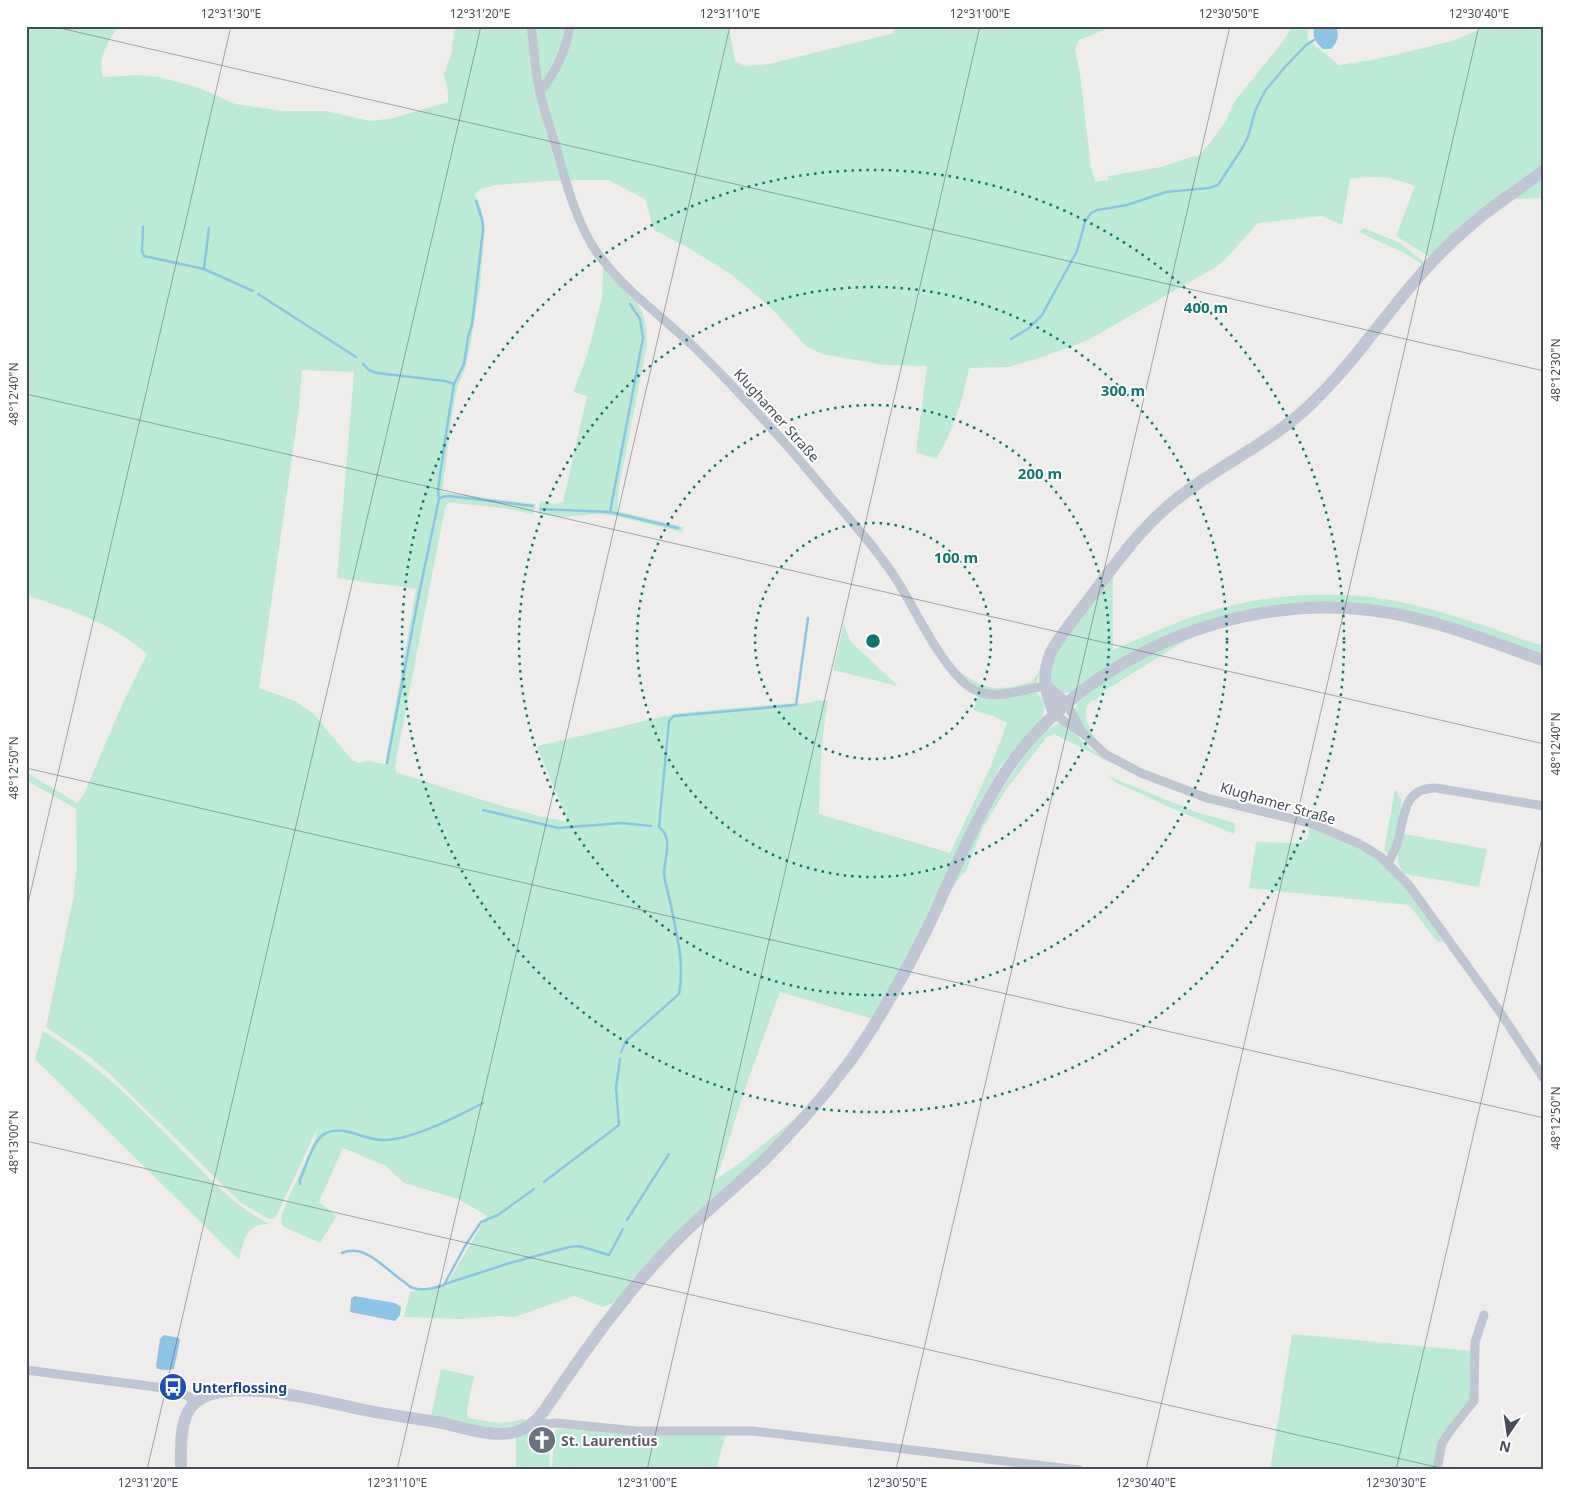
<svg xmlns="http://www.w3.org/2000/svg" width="1570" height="1496" font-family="'Noto Sans',sans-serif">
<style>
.green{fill:#bdead6;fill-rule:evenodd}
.water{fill:#8dc4e4}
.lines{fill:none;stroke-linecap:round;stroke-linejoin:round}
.stream{stroke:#8dc4e4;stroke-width:2.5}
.minor{stroke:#c0c6d1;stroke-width:9}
.secondary{stroke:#c0c6d4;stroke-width:12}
.ticks{fill:none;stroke:#464c58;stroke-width:1;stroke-opacity:0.45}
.ring{fill:none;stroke:#0f766e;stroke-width:2.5;stroke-dasharray:2.5 5}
.labels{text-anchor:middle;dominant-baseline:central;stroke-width:4;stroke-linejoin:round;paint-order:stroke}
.street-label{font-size:14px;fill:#464c58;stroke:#fff}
.transit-label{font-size:14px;font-weight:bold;fill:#164399;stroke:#fff;text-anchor:start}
.worship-label{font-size:14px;font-weight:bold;fill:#5b616d;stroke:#fff;text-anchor:start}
.centre{fill:#0f766e;stroke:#fff;stroke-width:2.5}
.ring-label{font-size:15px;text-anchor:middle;font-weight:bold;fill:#0f766e;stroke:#fff;stroke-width:4;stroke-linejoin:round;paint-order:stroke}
.neatline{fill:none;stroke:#464c58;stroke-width:2}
.ticks-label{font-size:12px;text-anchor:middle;fill:#464c58}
</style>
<rect width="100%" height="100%" fill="#efedec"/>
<g class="green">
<path d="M26,26H119C108,42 97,57 103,77L140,75L159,77L197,87L235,104L284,111H326L371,121L393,118L448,102V92L444,74L451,55L455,26H729L735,61L745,66L769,64L894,33V26H1108L1104,30L1079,40L1075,50L1080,73L1091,168L1096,182L1109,180L1108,176L1161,167L1191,157L1199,156L1210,143L1227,119L1234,102L1284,40L1292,26H1309L1307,39L1339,65L1377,59L1452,41L1487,26L1544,27V165L1431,258L1396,236L1415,186C1389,176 1377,176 1350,179L1342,225L1322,216L1258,223L1224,261L1216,267L1088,340L1040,358L1008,367L969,368C963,400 953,432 936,459L916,452L927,366L884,365L822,354L806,346L769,306L732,275L692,250L654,230L645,199L608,180H562L496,185L481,189L474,195L479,201L485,227L480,287L470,348L464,372L458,385L453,410L442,492L536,504L533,514L503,508L454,503H448L445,508L395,766L396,772C453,790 509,811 568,822L537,746L679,713L794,703C806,706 816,698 828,701C821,738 820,776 819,814L950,853L990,768L1007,723L993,716L973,710L980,690L965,680L957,670C987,691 998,692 1033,681L1040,669L1035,692C1046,699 1047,710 1040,721L1000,767L980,802L893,986L873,1019L780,992L743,1094L721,1166L714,1180L739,1164L802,1113L616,1302L603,1307L574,1296L515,1317L501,1316L460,1319L404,1317L410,1292L447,1284L487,1216L458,1199L404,1183L386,1166L343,1148L319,1202L337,1216L320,1243L282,1226L281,1215L316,1137L317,1129L277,1215L274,1219H269L240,1202L110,1074L90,1057L46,1027L73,899L77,865L76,809L26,780V772L77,803L83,796L121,707L147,654C112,623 70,610 26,595ZM302,370L354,372L337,578L416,589L385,764L368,761L358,763L352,760L313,713L295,701L259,688L299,408Z"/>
<path d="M1544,175V198L1513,199Z"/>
<path d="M1364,228L1400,243L1425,263L1423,265L1406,254L1359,232Z"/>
<path d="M603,266C630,294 648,303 647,345L619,487L617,511L684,527L682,532L615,516L597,514L563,517L538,514L540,501L555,504L563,502L587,396L573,392L587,356L602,297Z"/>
<path d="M1113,575V650C1134,641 1155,631 1176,623C1249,594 1333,586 1410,604C1440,611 1469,620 1497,630C1512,635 1528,643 1544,645V657L1353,604L1198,624L1169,634L1142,646L1113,662L1072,692L1060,693C1054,687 1049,681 1050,673C1053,647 1097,597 1113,575Z"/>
<path d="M844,623L850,641L898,686L833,670Z"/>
<path d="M1191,637L1104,691L1095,701L1092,700C1078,713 1091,731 1099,744C1092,737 1071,716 1076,706C1078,702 1084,698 1087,695C1118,670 1154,652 1191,637Z"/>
<path d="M1061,723L1068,727L1092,750L1113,764L1054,734L1046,738L1007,788L983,828L973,852L967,870L960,877L950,891C973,842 995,793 1030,750C1038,740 1048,726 1061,723Z"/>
<path d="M1106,775L1196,812L1235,823L1234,834L1169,807L1115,782Z"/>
<path d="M1395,789L1402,801L1393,845L1388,854L1384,851Z"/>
<path d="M1310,827C1333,836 1364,846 1383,862C1407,882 1426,916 1444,942H1439L1435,939L1409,905L1249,888L1256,842L1296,843L1307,840Z"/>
<path d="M1404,834L1487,849L1479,887L1405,874C1392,862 1400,849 1404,834Z"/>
<path d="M43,1031C87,1058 122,1089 158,1126C193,1160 225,1201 269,1224C244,1225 245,1239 239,1260L35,1059Z"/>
<path d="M1292,1334L1472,1351L1473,1399L1449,1428L1436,1470H1270Z"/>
<path d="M441,1369L474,1376L467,1410L468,1418C486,1421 505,1426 522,1419L528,1421C497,1435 462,1422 431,1416Z"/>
<path d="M533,1429L531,1451L550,1453L549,1470H516V1437Z"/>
<path d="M557,1429H565L646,1435L726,1433L716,1470H552L554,1433Z"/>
</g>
<g class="water">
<path d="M1314,26H1336C1340,35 1337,43 1331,49H1323C1315,42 1312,37 1314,26Z"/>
<path d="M354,1296L395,1303L401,1307L400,1315L395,1321L350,1312L351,1299Z"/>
<path d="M164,1335L179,1338L180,1340L174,1369L167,1370L157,1369L156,1366L160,1339Z"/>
</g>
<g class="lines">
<g class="stream">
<path d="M143,227L142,251L144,256L204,269"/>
<path d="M209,228L204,269L253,291"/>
<path d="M258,294L356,357"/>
<path d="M1011,339L1029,328L1042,315L1077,251L1085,222L1091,213L1097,210L1127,205L1166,192L1209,188L1218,185L1243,147L1248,137L1255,111L1265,91L1285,67L1306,45L1314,40"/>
<path d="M363,364L369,370L377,373L445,381L454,384"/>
<path d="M439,499L438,490L445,440L454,384L464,364L468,337L472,324L483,230L482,219L476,201"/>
<path d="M541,509L610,512L678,528"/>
<path d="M610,512L643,338L640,319L630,304"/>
<path d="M387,763L419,594L439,499L442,497L449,496L533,506"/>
<path d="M483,810L558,828L622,823L651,826"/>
<path d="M621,1052L626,1041L679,994C685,962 676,932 670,901C668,893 665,883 664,874C664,859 674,838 659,827L669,721L674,716L796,705L808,618"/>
<path d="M544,1182L619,1125L616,1088L620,1059"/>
<path d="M300,1184V1180C306,1167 313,1139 326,1133C345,1124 366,1142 386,1140C414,1139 458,1116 483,1103"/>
<path d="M627,1220L669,1154"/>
<path d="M342,1253C365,1243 385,1269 403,1281C406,1283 409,1287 413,1288C422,1291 435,1288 444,1285L465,1246L481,1222L498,1215L534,1189"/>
<path d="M445,1284L510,1263L569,1247L579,1246L609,1255L623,1229"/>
</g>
<g class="minor">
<path d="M531,26C534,48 535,71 540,93C545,114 553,136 559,157C567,187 576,218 592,245C618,286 659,313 693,346C741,393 786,443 829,495C852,522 876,548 896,579C916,610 939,663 968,686C992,704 1020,689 1046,686"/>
<path d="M540,92C555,73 566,50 570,26"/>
<path d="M1067,704L1082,732"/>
<path d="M1055,715L1084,734L1105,754L1141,773L1207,798L1313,824L1360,844L1381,857L1408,884L1498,1009L1544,1079"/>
<path d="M1388,863C1392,856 1396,849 1398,841C1404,818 1403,787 1436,788L1544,806"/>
<path d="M26,1370L171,1389L188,1396L195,1403"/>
<path d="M530,1425L556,1423L637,1431H753L1079,1470"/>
<path d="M1437,1470L1442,1443L1453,1427L1474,1401L1475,1342L1484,1315"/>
</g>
<g class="secondary">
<path d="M1046,686L1067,704"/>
<path d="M1055,715C1045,692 1041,676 1051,652C1061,634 1074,619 1086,603C1114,565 1141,527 1178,498C1220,465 1269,443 1308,407C1354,364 1388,309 1431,263C1447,246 1464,230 1483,215C1503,199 1524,186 1544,170"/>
<path d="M181,1470C181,1451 179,1423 191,1407C220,1372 322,1402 360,1409C387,1415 415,1418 442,1423C464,1428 487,1436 510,1433C524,1431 536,1422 544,1411C583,1353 623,1296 672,1245C700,1216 731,1191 760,1164C792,1133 821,1100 848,1064C878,1023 903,977 926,931C948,885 967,837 993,792C1065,665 1226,593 1369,610C1430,617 1487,640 1544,661"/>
</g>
</g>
<path class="ticks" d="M51,26L1544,371M26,394L1544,744M26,768L1544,1118M26,912L231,26M26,1141L1449,1470M147,1470L481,26M397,1470L730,26M647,1470L980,26M896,1470L1230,26M1146,1470L1479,26M1396,1470L1544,829"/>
<g class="ring">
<circle cx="873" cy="641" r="118"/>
<circle cx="873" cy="641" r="236"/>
<circle cx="873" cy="641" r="354"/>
<circle cx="873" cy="641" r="471"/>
</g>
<defs>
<symbol id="bus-disc" viewBox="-11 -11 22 22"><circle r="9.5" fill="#1a4fb4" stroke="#fff"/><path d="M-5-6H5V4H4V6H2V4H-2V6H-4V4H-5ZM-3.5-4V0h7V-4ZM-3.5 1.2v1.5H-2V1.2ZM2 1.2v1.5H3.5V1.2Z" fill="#fff"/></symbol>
<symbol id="church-disc" viewBox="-11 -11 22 22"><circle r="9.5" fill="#6b7280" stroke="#fff"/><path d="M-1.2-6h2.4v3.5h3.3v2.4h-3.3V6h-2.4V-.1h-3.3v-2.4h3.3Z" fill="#fff"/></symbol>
</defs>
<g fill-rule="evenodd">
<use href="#bus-disc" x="157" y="1371" width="32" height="32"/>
<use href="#church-disc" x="526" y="1424" width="32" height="32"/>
</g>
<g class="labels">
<g class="street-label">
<text transform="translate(777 415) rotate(48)">Klughamer Straße</text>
<text transform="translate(1278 803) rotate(16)">Klughamer Straße</text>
</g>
<g class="transit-label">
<text x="192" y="1387">Unterflossing</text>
</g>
<g class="worship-label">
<text x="561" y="1440">St. Laurentius</text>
</g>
</g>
<circle cx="873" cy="641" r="8" class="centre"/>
<g class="ring-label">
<text x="1206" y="313">400 m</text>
<text x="1123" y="396">300 m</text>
<text x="1040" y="479">200 m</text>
<text x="956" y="563">100 m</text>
</g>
<rect width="1570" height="1496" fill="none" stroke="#ffffff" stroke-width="55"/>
<g transform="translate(1508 1434) rotate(193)" stroke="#ffffff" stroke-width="4" paint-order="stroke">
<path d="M0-4L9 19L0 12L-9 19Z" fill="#464c58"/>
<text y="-8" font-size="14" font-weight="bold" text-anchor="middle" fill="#464c58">N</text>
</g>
<rect x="28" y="28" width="1514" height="1440" class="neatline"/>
<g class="ticks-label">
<text x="231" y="18">12°31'30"E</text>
<text x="480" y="18">12°31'20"E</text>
<text x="730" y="18">12°31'10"E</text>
<text x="980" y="18">12°31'00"E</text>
<text x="1229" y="18">12°30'50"E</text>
<text x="1479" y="18">12°30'40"E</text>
<text transform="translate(1556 370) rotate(-90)" y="4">48°12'30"N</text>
<text transform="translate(14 394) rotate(-90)" y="4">48°12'40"N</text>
<text transform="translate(1556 744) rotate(-90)" y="4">48°12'40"N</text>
<text transform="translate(14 768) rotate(-90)" y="4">48°12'50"N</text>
<text transform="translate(1556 1118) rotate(-90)" y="4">48°12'50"N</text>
<text transform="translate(14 1142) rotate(-90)" y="4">48°13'00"N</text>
<text x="148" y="1487">12°31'20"E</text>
<text x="397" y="1487">12°31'10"E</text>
<text x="647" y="1487">12°31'00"E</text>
<text x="897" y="1487">12°30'50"E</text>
<text x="1146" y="1487">12°30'40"E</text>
<text x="1396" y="1487">12°30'30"E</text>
</g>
</svg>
